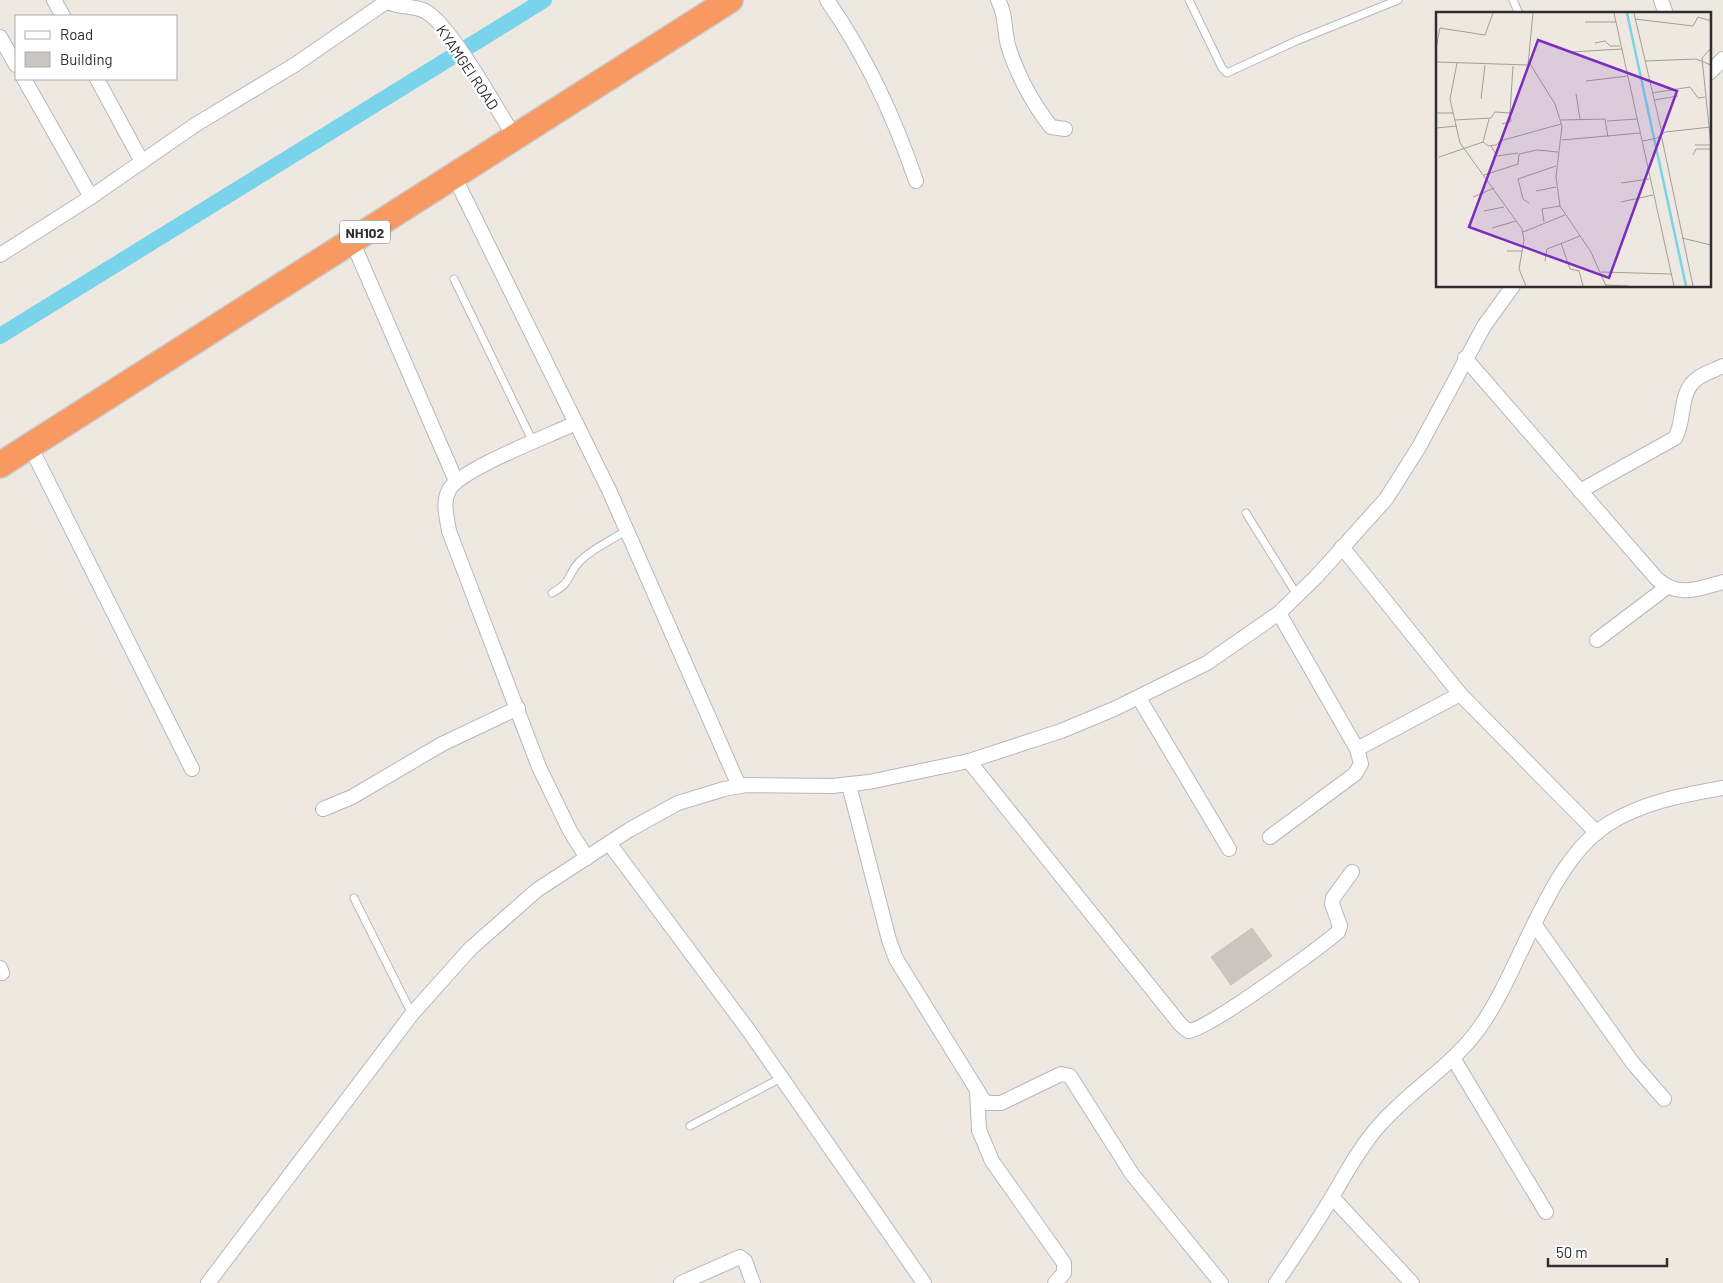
<svg xmlns="http://www.w3.org/2000/svg" width="1723" height="1283" font-family="Barlow,sans-serif">
<style>
.lines{fill:none;stroke-linecap:round;stroke-linejoin:round}
.canal{stroke:#79d4eb;stroke-width:16}
.building{fill:#cac6bf;stroke:#cac3ba}
.lane-casing{stroke:#b4b8c0;stroke-width:9}
.street-casing{stroke:#b4b8c0;stroke-width:16}
.highway-casing{stroke:#c9c9c9;stroke-width:28}
.lane{stroke:#fff;stroke-width:7}
.street{stroke:#fff;stroke-width:14}
.highway{stroke:#f99962;stroke-width:25}
.labels{text-anchor:middle;dominant-baseline:central;stroke-width:4.5;stroke-linejoin:round;paint-order:stroke}
.shield{fill:#fff;stroke:#6d6d6d;stroke-width:1}
.shield-label{font-size:14px;font-weight:bold;fill:#2e2e2e}
.street-label{font-size:15px;fill:#2e2e2e;stroke:#fff}
.inset-river{fill:none;stroke:#79d4eb;stroke-width:2.5}
.inset-road{fill:none;stroke:#a19e99;stroke-width:1}
.view{fill:#7b2cbf;fill-opacity:0.15;stroke:#7b2cbf;stroke-width:2.5}
.inset-edge{fill:none;stroke:#2e2e2e;stroke-width:2.5}
</style>
<rect width="100%" height="100%" fill="#eee8e1"/>
<g class="lines">
<path class="canal" d="M0,336L544,0"/>
</g>
<path class="building" d="M1252,928L1272,956L1231,985L1211,957Z"/>
<g class="lines">
<defs>
<g id="lane">
<path d="M1189,0L1222,68L1227,73L1296,41L1398,0"/>
<path d="M1513,0L1519,14"/>
<path d="M454,279L533,442"/>
<path d="M1246,513L1297,595"/>
<path d="M552,593C574,581 566,575 580,561C593,548 612,540 627,530"/>
<path d="M354,898L412,1014"/>
<path d="M690,1126L781,1078"/>
</g>
<g id="street">
<path d="M54,0L63,16"/>
<path d="M385,0C395,8 413,5 425,11C451,25 496,108 514,136"/>
<path d="M827,0C866,56 894,116 916,181"/>
<path d="M998,0C1006,14 1004,30 1008,45C1016,73 1033,104 1051,127L1065,129"/>
<path d="M1661,0L1666,14"/>
<path d="M0,37L16,65"/>
<path d="M1709,73L1723,59"/>
<path d="M24,79L91,197"/>
<path d="M97,79L142,162"/>
<path d="M454,176L609,490L739,786"/>
<path d="M352,241L456,481"/>
<path d="M0,255L91,197L195,125L296,64L386,2"/>
<path d="M1465,358L1657,579C1679,598 1697,589 1723,582"/>
<path d="M576,423C551,435 460,469 449,490C442,503 447,517 449,531L539,767L570,831L587,858"/>
<path d="M30,446L192,769"/>
<path d="M1580,491L1675,438C1686,420 1678,391 1698,378C1705,373 1715,370 1723,366"/>
<path d="M1342,547L1460,694L1597,833"/>
<path d="M1279,613L1357,749L1460,694"/>
<path d="M1597,640L1667,587"/>
<path d="M1139,698L1229,849"/>
<path d="M969,761L1180,1024L1188,1031C1206,1031 1319,948 1338,932L1340,926L1332,904L1333,898L1352,872"/>
<path d="M849,785L889,940L896,959L982,1098L987,1103H1001L1061,1074L1070,1076L1132,1174L1221,1283"/>
<path d="M323,809L352,797L442,744L518,708"/>
<path d="M1270,837L1355,774L1361,764L1357,749"/>
<path d="M609,843L749,1031L924,1283"/>
<path d="M1535,925L1632,1062L1664,1099"/>
<path d="M0,968L2,973"/>
<path d="M1453,1058L1546,1212"/>
<path d="M977,1090L979,1130L992,1161L1064,1263V1273L1055,1283"/>
<path d="M1332,1197L1412,1283"/>
<path d="M208,1283L412,1014L470,949L537,890L629,830L678,803L724,789L746,785L832,786L869,782L969,761L1061,731L1114,709L1207,663L1279,613L1316,577L1386,499L1419,447L1484,326L1513,286"/>
<path d="M681,1283L740,1257L745,1261L753,1283"/>
<path d="M1276,1283C1293,1258 1310,1233 1326,1207C1342,1181 1357,1151 1377,1128C1408,1091 1452,1067 1480,1027C1522,968 1547,863 1608,824C1643,802 1683,795 1723,788"/>
</g>
<path id="highway" d="M0,465L730,0"/>
</defs>
<use href="#lane" class="lane-casing"/>
<use href="#street" class="street-casing"/>
<use href="#highway" class="highway-casing"/>
<use href="#lane" class="lane"/>
<use href="#street" class="street"/>
<use href="#highway" class="highway"/>
</g>
<g class="labels">
<rect class="shield" x="340" y="220.5" width="50" height="23" rx="4"/>
<g class="shield-label">
<text x="365" y="232">NH102</text>
</g>
<g class="street-label">
<text transform="translate(468 67) rotate(56)">KYAMGEI ROAD</text>
</g>
</g>
<g transform="translate(1436 12)">
<rect width="275" height="275" fill="#eee8e1"/>
<path class="inset-river" d="M191,1L250,274"/>
<path class="inset-road" d="M178,1L238,274M198,1L226,121M199,7L257,14L262,5L275,9M149,10H180M159,31L169,29L174,34H184M0,36L4,16L49,23L57,1M275,36L266,46L275,134M135,40L186,37M209,49L260,47L275,53M0,50L92,53L97,1M93,50L119,92L126,114L120,165L124,194L155,240L170,274M21,51L14,87L24,131L86,217L88,228L83,257L90,274M150,69L192,64M216,81L254,75L262,86L269,85M140,82L144,107M45,87L49,53M218,88L242,84M0,101H17M19,108L55,106L59,100L74,101L77,54M125,108L169,107L172,125M171,109L201,107M66,112L75,109L74,100M0,116L21,114M225,122L257,274M126,128L204,121M207,129L221,126L229,120L275,115M47,130L53,107M259,133H275M55,134L61,144L82,141M257,143L260,137H275M3,145L47,130L52,134L60,133L64,129L125,112M48,163L82,152L83,142L101,138L122,140M185,171L213,167M100,179L120,175M37,185L58,176M185,190L217,183M93,191L87,187L82,167L120,154M48,199L68,195M108,210L106,197L124,194M56,216L80,209M87,220L129,203M246,226L275,233M125,231L134,257L143,259L147,274M71,239H87M109,249L111,237L144,224M165,260L235,262M170,273L192,274"/>
<path class="view" d="M102,28L241,79L173,266L33,215Z"/>
<rect width="275" height="275" class="inset-edge"/>
</g>
<rect x="15" y="15" width="162" height="65" fill="#ffffff" stroke="#ababab"/>
<rect x="25" y="31" width="25" height="8" fill="#ffffff" stroke="#ababab"/>
<text x="60" y="40" font-size="15" fill="#2e2e2e">Road</text>
<rect x="25" y="52" width="25" height="15" fill="#cac6bf" stroke="#ababab"/>
<text x="60" y="65" font-size="15" fill="#2e2e2e">Building</text>
<path d="M1548 1258v8h119v-8" fill="none" stroke="#2e2e2e" stroke-width="2.5"/>
<text x="1556" y="1258" font-size="15" fill="#2e2e2e" stroke="#ffffff" stroke-width="4" paint-order="stroke">50 m</text>
</svg>
